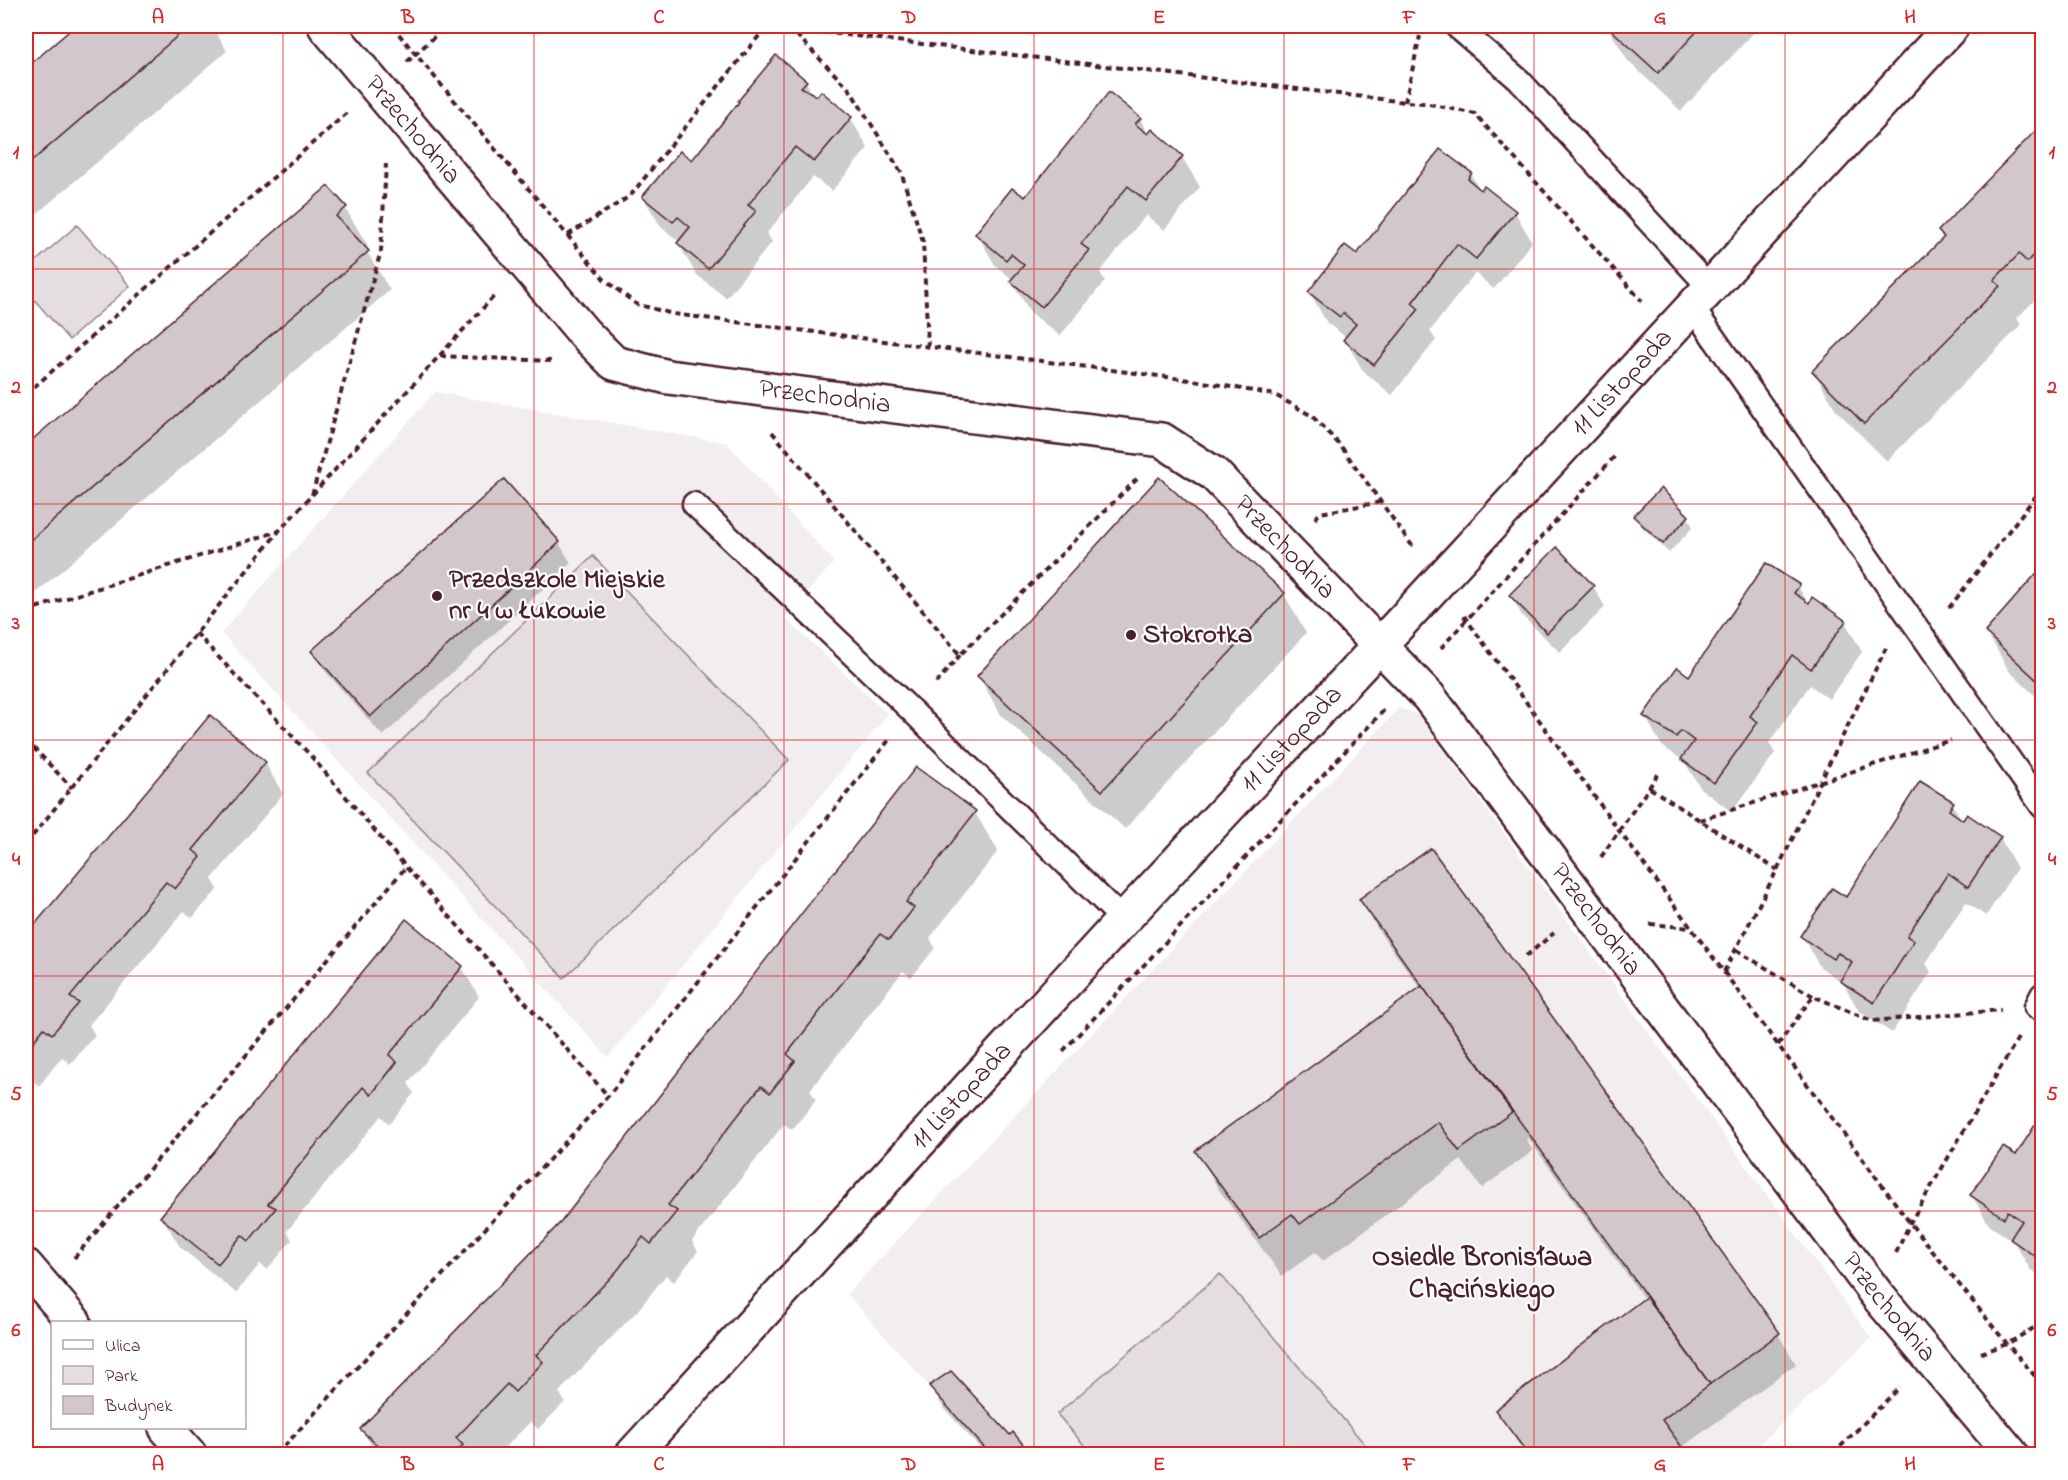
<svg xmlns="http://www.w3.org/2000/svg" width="2068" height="1480" font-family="'Indie Flower',sans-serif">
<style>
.built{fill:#f2eeef}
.green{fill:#e5dee0;stroke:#987e86;stroke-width:1.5}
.shadow{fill:#0003}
.building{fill:#d2c7cb;stroke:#4a1f2b;stroke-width:1.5}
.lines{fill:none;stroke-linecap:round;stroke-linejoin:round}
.service-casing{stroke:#4a1f2b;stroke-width:27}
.pedestrian-casing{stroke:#4a1f2b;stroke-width:38}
.minor-casing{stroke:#4a1f2b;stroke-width:38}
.path{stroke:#4a1f2b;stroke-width:4;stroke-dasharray:6 4.5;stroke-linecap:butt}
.service{stroke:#fff;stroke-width:22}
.pedestrian{stroke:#fff;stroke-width:33}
.minor{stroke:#fff;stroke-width:33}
.grid{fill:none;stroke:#d62828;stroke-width:1.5;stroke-opacity:0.55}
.poi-dot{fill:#4a1f2b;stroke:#fff;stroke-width:2}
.labels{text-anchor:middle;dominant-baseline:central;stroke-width:4.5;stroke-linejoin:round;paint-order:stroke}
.street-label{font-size:27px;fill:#4a1f2b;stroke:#fff}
.poi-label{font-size:27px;font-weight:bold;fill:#4a1f2b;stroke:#fff;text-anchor:start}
.neighbourhood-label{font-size:28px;font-weight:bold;fill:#4a1f2b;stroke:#fff}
.neatline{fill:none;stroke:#d62828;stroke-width:2}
.grid-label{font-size:20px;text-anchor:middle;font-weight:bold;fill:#d62828}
</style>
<rect width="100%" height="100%" fill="#fff"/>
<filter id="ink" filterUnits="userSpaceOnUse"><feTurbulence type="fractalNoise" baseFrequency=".0167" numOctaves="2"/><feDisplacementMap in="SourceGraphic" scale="12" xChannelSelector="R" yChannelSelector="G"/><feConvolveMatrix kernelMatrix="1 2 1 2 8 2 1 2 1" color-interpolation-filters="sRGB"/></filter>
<g filter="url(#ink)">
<g class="built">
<path d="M435,392L727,443L834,562L785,618L888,714L608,1057L221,633Z"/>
<path d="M1399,708L1417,714L1871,1338L1749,1454H990L847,1294Z"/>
</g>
<g class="green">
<path d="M77,225L130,286L69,340L26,290V270Z"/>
<path d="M593,556L789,760L564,978L368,773Z"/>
<path d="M1220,1274L1373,1454H1092L1057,1414Z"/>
</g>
<g class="shadow">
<path d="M77,26H212L227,51L26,223V70Z"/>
<path d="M1607,26H1760L1681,111L1628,61Z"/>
<path d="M806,82L814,97L850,117L868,148L832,191L813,177L767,233L772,242L726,298L696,274L678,243L680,242L661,227L643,197Z"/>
<path d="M1140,119L1149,135L1182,157L1200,187L1164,230L1146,215L1100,272L1105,281L1060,336L1030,312L1012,282L1013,280L995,265L977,234Z"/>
<path d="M2042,126V293L2017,318L2021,325L1887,461L1836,410L1814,372L1944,238L1940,231Z"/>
<path d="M1471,174L1481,192L1515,212L1532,242L1494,289L1475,273L1430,331L1436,340L1392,395L1363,371L1345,340L1347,338L1327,323L1310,293Z"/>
<path d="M328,188L345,208L368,246L365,249L390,290L26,601V447Z"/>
<path d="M1635,516L1688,517L1693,527L1669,553L1641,526Z"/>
<path d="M559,543L571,563L383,736L325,671L313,651Z"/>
<path d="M2042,569V702L2009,671L1987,632Z"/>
<path d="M1593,586L1605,607L1560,652L1522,616L1511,595Z"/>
<path d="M1798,586L1809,605L1845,622L1862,652L1829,699L1810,685L1769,743L1775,753L1732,812L1701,789L1684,761L1662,746L1645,716Z"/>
<path d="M1284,594L1306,633L1125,829L1001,715L979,677Z"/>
<path d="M210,717L265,763L283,794L212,879L218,889L192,918L184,911L89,1025L95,1035L70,1064L62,1057L39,1086L26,1075V937Z"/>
<path d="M916,769L975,813L998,851L930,938L935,948L911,978L903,971L810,1090L816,1100L792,1130L784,1124L692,1241L698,1251L674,1282L666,1275L638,1310L559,1392L565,1402L538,1429L530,1422L499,1454H376L362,1430L562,1223Z"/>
<path d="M1952,804L1964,823L2000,838L2017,868L1986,916L1966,902L1926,963L1931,972L1892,1033L1859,1011L1843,983L1820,967L1802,936Z"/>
<path d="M1361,900L1778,1334L1796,1364L1681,1448L1685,1454H1525L1497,1410L1645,1300L1528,1138L1526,1139L1533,1151L1482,1188L1461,1160L1323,1261L1315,1252L1282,1276L1219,1190L1197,1151L1421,989L1378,930Z"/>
<path d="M462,967L479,997L408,1083L414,1093L389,1124L381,1116L287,1231L292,1240L267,1270L260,1264L236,1293L180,1247L162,1217Z"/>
<path d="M2042,1116V1278L2030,1269L2014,1242L1989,1225L1972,1195L2016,1157Z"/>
<path d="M931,1387L1009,1437L1013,1434L1029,1454H985L943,1407Z"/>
</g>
<g class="building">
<path d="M75,26H189L26,166V68Z"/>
<path d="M1607,26H1702L1658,73Z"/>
<path d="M776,55L807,81L801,87L817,96L821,91L852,117L814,162L795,147L748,205L756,211L708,269L677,243L690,227L678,217L673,222L642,197L680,151L692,160L739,102L738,101Z"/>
<path d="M1109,92L1141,118L1135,124L1148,134L1152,129L1183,156L1146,201L1128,186L1081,244L1089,250L1042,307L1010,281L1024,265L1011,254L1006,260L975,234L1012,188L1025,197Z"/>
<path d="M2042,124V245L2027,262L2019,254L1994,280L2000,286L1864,424L1812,371L1944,237L1938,231Z"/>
<path d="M1440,149L1472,173L1468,179L1481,190L1484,186L1516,211L1476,259L1457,244L1412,303L1419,309L1374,365L1343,340L1356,324L1343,313L1340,317L1308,292L1345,245L1357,254Z"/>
<path d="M328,186L347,207L336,216L369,251L26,544V445Z"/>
<path d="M1159,477L1285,593L1102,791L977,676Z"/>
<path d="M504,479L560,542L370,717L311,651Z"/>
<path d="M1661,488L1689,516L1663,544L1633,516Z"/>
<path d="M1557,547L1594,586L1547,633L1509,595Z"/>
<path d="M1766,563L1800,585L1794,593L1809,603L1812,597L1846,621L1811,669L1792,655L1750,716L1758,722L1714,783L1681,759L1694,741L1681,731L1676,737L1643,716L1677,667L1689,676Z"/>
<path d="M2042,567V680L2040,683L1985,632Z"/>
<path d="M210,715L266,762L193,850L201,857L175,889L166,882L70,997L79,1003L52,1034L44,1028L26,1051V935Z"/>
<path d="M916,767L976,811L906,902L914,908L889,940L880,934L787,1054L795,1061L770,1093L761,1086L668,1205L677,1211L651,1244L643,1237L617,1271L536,1355L543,1362L515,1392L507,1384L456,1438L463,1445L454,1454H386L360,1429L561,1222Z"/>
<path d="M1920,781L1954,802L1949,810L1963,820L1967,814L2001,837L1968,887L1948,873L1907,936L1914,941L1874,1003L1840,981L1852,962L1838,953L1833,959L1800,936L1832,888L1846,897Z"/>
<path d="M1431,848L1780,1333L1710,1384L1359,899Z"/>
<path d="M406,919L463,966L389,1055L397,1062L371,1095L363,1087L268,1204L276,1208L249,1241L242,1235L218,1264L160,1217Z"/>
<path d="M1422,986L1512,1112L1459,1151L1438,1122L1300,1224L1292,1214L1259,1238L1195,1151Z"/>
<path d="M2042,1114V1261L2010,1239L2022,1221L2008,1211L2004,1218L1970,1195L2003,1147L2016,1155Z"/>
<path d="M1646,1297L1710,1384L1662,1420L1687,1454H1528L1495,1410Z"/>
<path d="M951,1371L1010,1435L1013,1432L1031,1454H990L929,1386Z"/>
</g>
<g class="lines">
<defs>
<g id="service">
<path d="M1456,26L1519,80L1710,288"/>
<path d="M1692,307L2042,806"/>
<path d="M694,504L912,711L1123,920"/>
<path d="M2036,1007L2042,995"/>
</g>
<g id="pedestrian">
<path id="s1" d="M325,26L584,333L614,363L668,377L1162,440L1214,474L1429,697L1877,1295L2011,1454"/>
</g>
<g id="minor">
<path d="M26,1266L74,1322"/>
<path d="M166,1428L189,1454"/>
<path id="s2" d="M633,1454L1123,920L1379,646L1952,26"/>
</g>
</defs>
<use href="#service" class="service-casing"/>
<use href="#pedestrian" class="pedestrian-casing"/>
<use href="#minor" class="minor-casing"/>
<g class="path">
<path d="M392,26L604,279L636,304L673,314L1198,381L1275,395L1312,416L1340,445L1413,547"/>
<path d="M772,26L1405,102L1425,103L1475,114L1642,301"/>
<path d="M789,27L850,90L901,172L923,242L928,346"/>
<path d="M26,30L31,26"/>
<path d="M407,62L446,26"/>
<path d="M1405,102L1420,36"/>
<path d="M568,235L630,196L767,26"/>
<path d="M440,356L552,361"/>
<path d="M26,394L347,113"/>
<path d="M772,432L960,655L1137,479"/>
<path d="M312,495L381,251L386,164"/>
<path d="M1315,519L1320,513L1381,502"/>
<path d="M1949,608L2042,488"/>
<path d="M26,611L279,531"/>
<path d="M1464,616L1620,832L1910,1223L2007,1344L2042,1384"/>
<path d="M196,633L310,755L406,867L608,1096"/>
<path d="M1441,648L1615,456"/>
<path d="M936,683L960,655"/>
<path d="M26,740L72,788"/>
<path d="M1650,788L1777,870"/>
<path d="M1700,820L1951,740"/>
<path d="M26,844L279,531L496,294"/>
<path d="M1601,857L1659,773"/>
<path d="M1650,924L1691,928"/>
<path d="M1736,950L1813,996"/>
<path d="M1526,956L1554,933"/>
<path d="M1724,972L1777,870L1886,648"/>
<path d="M1778,1045L1813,996L1872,1021L2001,1010"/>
<path d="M1063,1051L1385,709"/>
<path d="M1896,1253L1910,1223L2018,1038"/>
<path d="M74,1258L406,867"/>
<path d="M1981,1353L2007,1344L2042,1323"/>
<path d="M277,1454L608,1096L889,740"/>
<path d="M1833,1454L1900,1387"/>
</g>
<use href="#service" class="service"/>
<use href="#pedestrian" class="pedestrian"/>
<use href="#minor" class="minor"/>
</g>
</g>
<path class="grid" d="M283,26V1454M534,26V1454M784,26V1454M1034,26V1454M1284,26V1454M1534,26V1454M1785,26V1454M26,269H2042M26,504H2042M26,740H2042M26,976H2042M26,1211H2042"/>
<g class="poi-dot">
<circle cx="437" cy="596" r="6"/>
<circle cx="1131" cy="635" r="6"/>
</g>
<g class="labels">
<g class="street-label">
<text stroke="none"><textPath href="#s1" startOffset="136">Przechodnia</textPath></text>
<text stroke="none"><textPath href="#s2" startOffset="1458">11 Listopada</textPath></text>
<text stroke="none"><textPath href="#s1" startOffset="658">Przechodnia</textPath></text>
<text stroke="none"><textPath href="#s1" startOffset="1162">Przechodnia</textPath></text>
<text stroke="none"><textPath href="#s2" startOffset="972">11 Listopada</textPath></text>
<text stroke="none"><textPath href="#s1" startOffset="1648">Przechodnia</textPath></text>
<text stroke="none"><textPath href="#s2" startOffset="486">11 Listopada</textPath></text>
<text stroke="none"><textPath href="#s1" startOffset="2134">Przechodnia</textPath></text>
</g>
<g class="poi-label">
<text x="449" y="580">Przedszkole Miejskie<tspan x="449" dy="31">nr 4 w Łukowie</tspan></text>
<text x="1143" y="635">Stokrotka</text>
</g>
<g class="neighbourhood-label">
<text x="1482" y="1258">Osiedle Bronisława<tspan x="1482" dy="32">Chącińskiego</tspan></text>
</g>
</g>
<rect width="2068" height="1480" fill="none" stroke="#fff" stroke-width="66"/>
<rect x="51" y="1321" width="195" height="108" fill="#ffffff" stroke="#b7a5aa" stroke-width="1.5"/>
<rect x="63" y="1340" width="30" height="9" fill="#ffffff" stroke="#b7a5aa" stroke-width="1.5"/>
<text x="105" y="1351" font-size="18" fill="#4a1f2b">Ulica</text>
<rect x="63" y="1366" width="30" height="18" fill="#e5dee0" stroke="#b7a5aa" stroke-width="1.5"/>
<text x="105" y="1381" font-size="18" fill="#4a1f2b">Park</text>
<rect x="63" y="1396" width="30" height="18" fill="#d2c7cb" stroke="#b7a5aa" stroke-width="1.5"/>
<text x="105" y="1411" font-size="18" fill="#4a1f2b">Budynek</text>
<rect x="33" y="33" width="2002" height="1414" class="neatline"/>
<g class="grid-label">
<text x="158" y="23">A</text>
<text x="408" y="23">B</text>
<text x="659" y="23">C</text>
<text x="909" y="23">D</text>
<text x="1159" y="23">E</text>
<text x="1409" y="23">F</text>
<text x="1660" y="23">G</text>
<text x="1910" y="23">H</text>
<text x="16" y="158">1</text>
<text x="2052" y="158">1</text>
<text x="16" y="393">2</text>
<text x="2052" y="393">2</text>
<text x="16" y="629">3</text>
<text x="2052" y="629">3</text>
<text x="16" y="865">4</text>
<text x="2052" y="865">4</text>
<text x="16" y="1100">5</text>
<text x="2052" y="1100">5</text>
<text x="16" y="1336">6</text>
<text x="2052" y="1336">6</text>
<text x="158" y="1470">A</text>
<text x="408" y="1470">B</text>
<text x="659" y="1470">C</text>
<text x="909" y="1470">D</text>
<text x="1159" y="1470">E</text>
<text x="1409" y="1470">F</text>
<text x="1660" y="1470">G</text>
<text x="1910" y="1470">H</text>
</g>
</svg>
